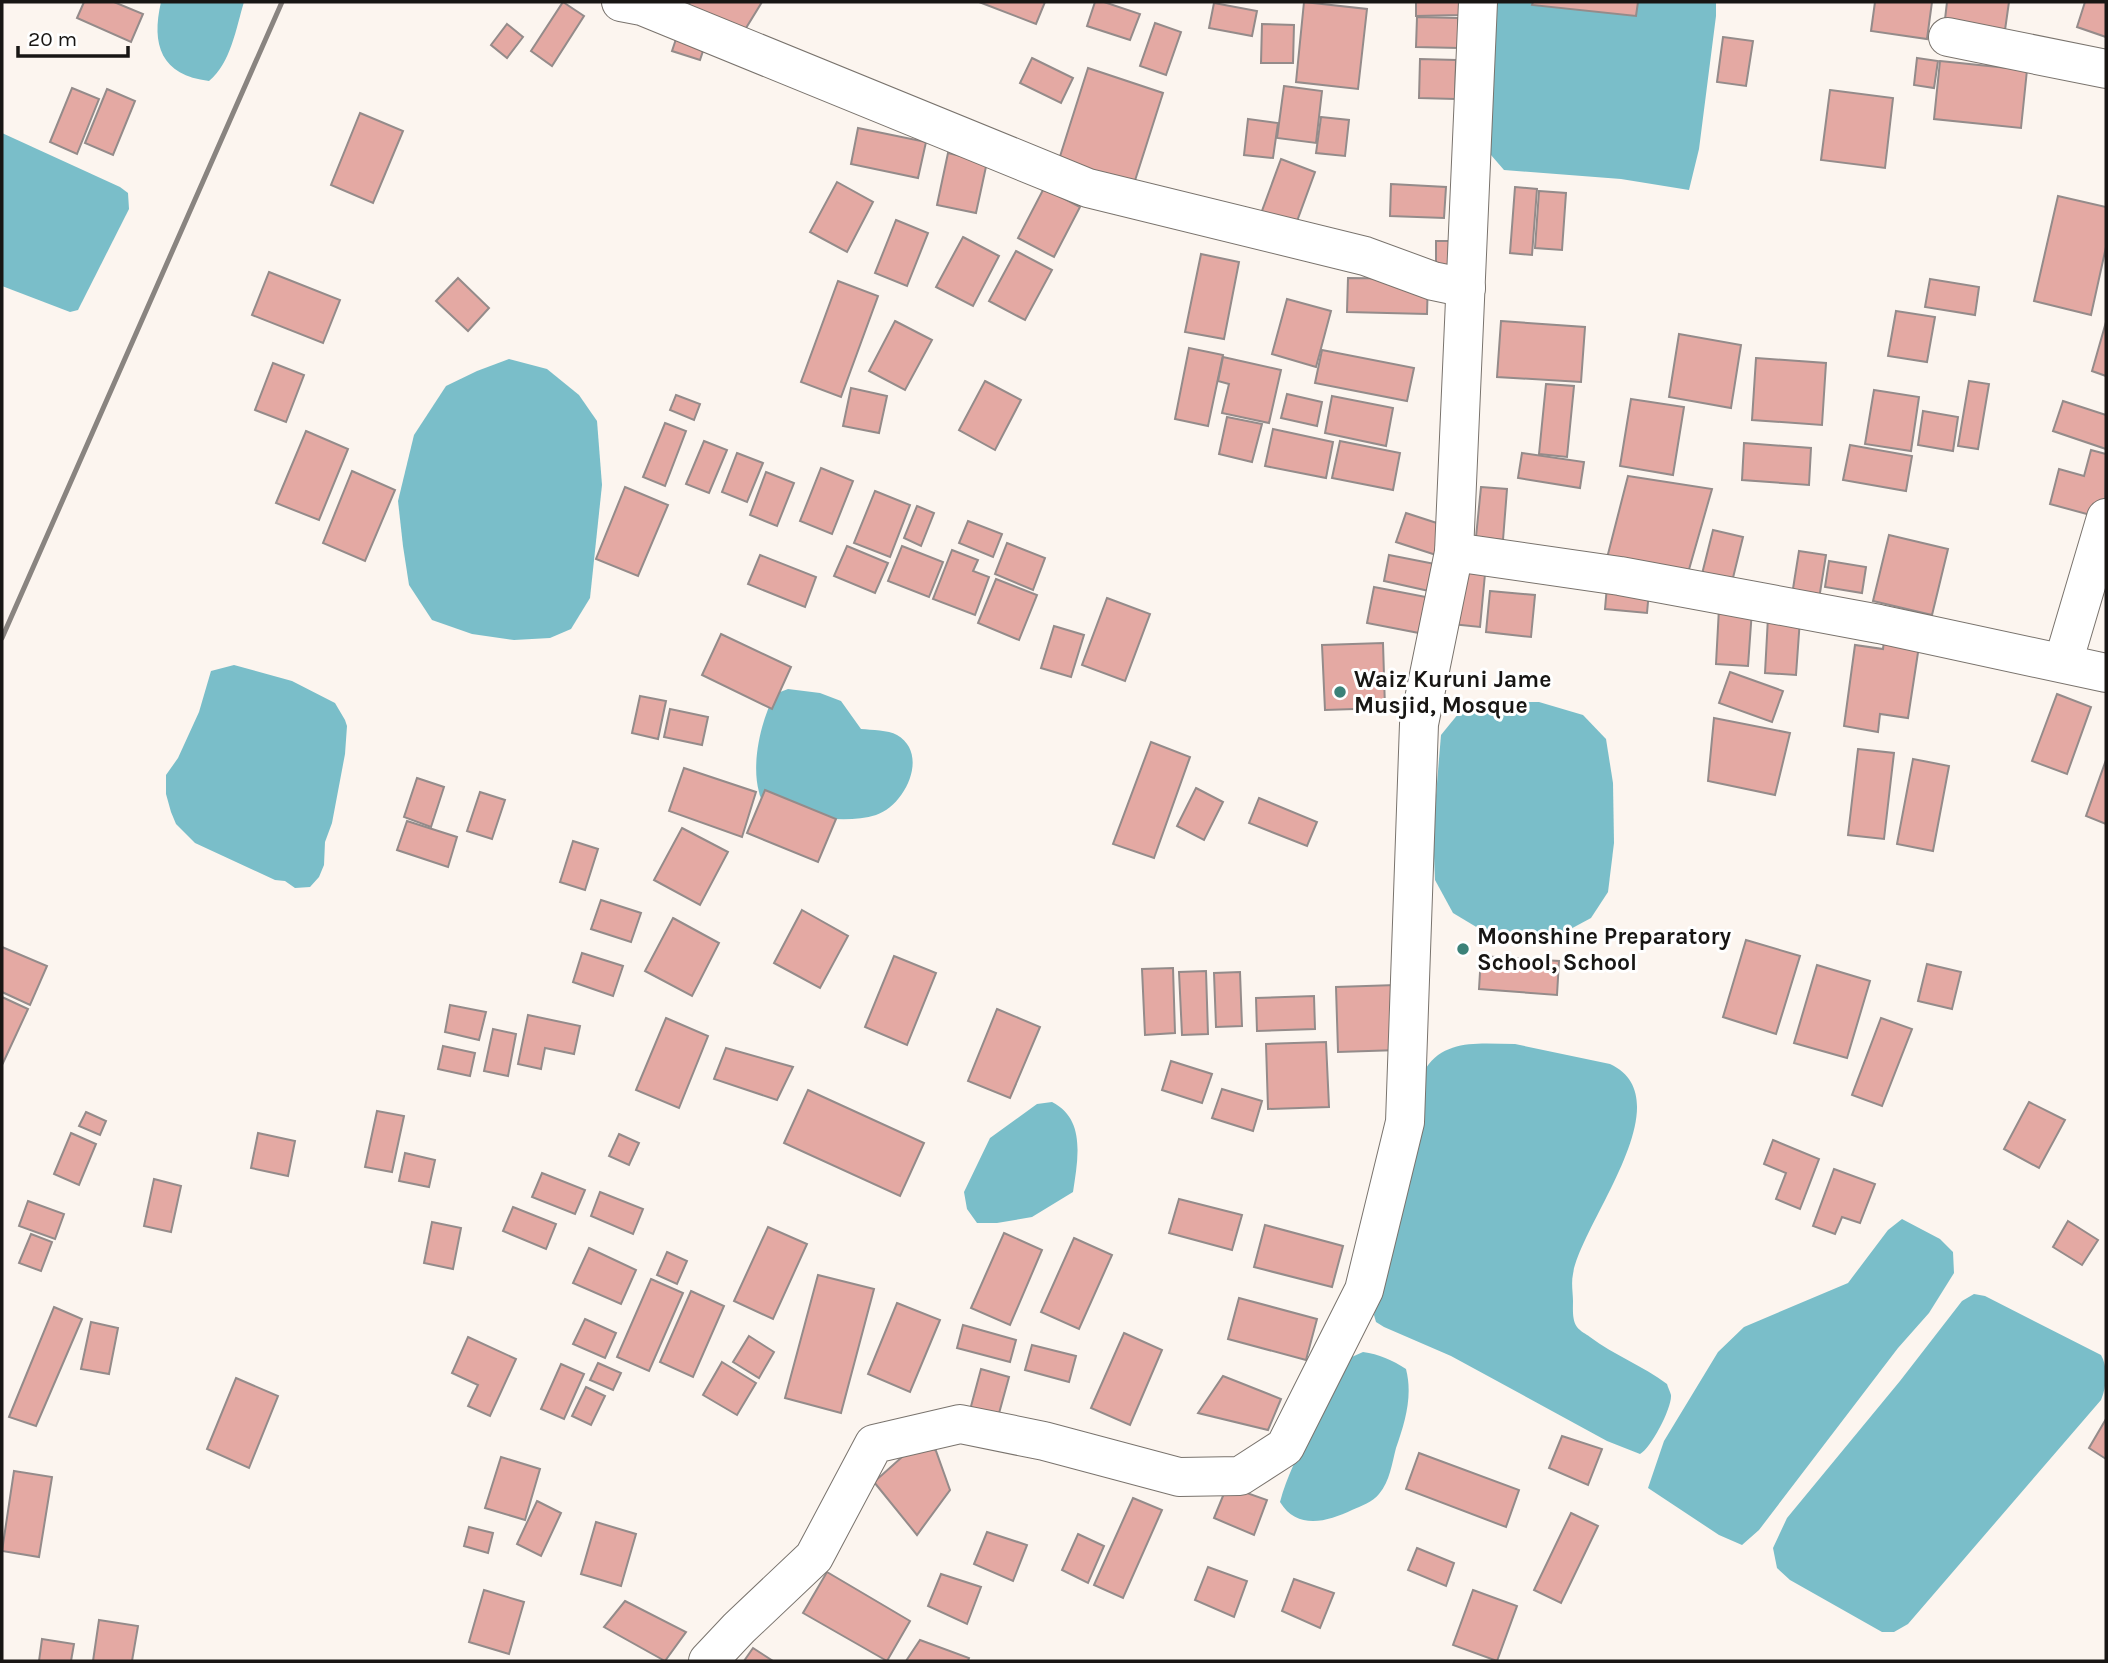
<svg xmlns="http://www.w3.org/2000/svg" width="2108" height="1663" font-family="Karla,sans-serif">
<style>
.water{fill:#7abec9}
.building{fill:#e4a9a3;stroke:#948b8a;stroke-width:2}
.lines{fill:none;stroke-linecap:round;stroke-linejoin:round}
.minor-casing{stroke:#79736d;stroke-width:40}
.minor{stroke:#fff;stroke-width:38}
.rail{stroke:#898480;stroke-width:5}
.poi-dot{fill:#3b8178;stroke:#fff;stroke-width:2.5}
.labels{text-anchor:middle;dominant-baseline:central;stroke-width:6;stroke-linejoin:round;paint-order:stroke}
.poi-label{font-size:23px;font-weight:bold;fill:#181614;stroke:#fff;text-anchor:start}
</style>
<rect width="100%" height="100%" fill="#fcf5ef"/>
<g class="water">
<path d="M161,2H244C236,28 231,63 209,81C161,75 151,45 161,2Z"/>
<path d="M1491,2H1716V16L1699,149L1689,190L1621,179L1504,170L1491,155Z"/>
<path d="M2,133L120,187L128,193L129,209L78,310L70,312L2,286Z"/>
<path d="M509,359L547,369L579,395L597,421L602,485L590,598L571,629L550,638L514,640L472,634L432,620L409,585L403,546L398,501L414,435L446,386L477,371Z"/>
<path d="M234,665L292,681L335,703L345,720L347,726L345,754L332,823L325,842L324,865L319,877L310,887L295,888L285,881L275,880L195,843L176,824L171,812L166,794V775L178,758L199,712L211,671Z"/>
<path d="M788,689L820,693L841,701L861,729C872,730 888,730 897,735C930,754 905,806 876,815C846,825 800,815 769,812C766,806 760,799 759,792C751,763 761,720 775,694Z"/>
<path d="M1486,702H1539L1583,715L1606,739L1613,783L1614,843L1608,892L1591,918L1565,932L1518,935L1483,931L1453,913L1435,880L1433,832L1441,735L1463,708Z"/>
<path d="M1515,1044L1610,1064C1685,1099 1581,1223 1573,1274C1571,1283 1573,1293 1573,1301C1573,1309 1572,1320 1577,1327C1580,1331 1586,1334 1590,1337C1614,1355 1643,1366 1667,1384C1668,1388 1670,1391 1671,1395C1672,1408 1651,1448 1640,1454L1607,1441L1451,1356L1384,1327L1376,1322L1374,1315L1426,1068C1446,1038 1482,1044 1515,1044Z"/>
<path d="M1052,1102C1086,1119 1078,1159 1073,1192L1032,1217L997,1223H977L967,1209L964,1192L990,1138L1037,1104Z"/>
<path d="M1902,1219L1940,1239L1953,1252L1954,1273L1929,1313L1898,1348L1759,1530L1742,1545L1719,1535L1648,1488L1664,1441L1718,1352L1744,1327L1848,1283L1888,1230Z"/>
<path d="M1974,1294L1985,1296L2101,1355C2108,1367 2107,1386 2101,1400L1908,1624L1894,1632H1882L1790,1580L1777,1568L1773,1548L1787,1518L1900,1381L1962,1301Z"/>
<path d="M1363,1352C1379,1354 1392,1360 1406,1369C1413,1396 1405,1422 1396,1448C1392,1463 1390,1481 1379,1494C1373,1502 1361,1506 1352,1510C1327,1522 1297,1530 1280,1502C1294,1451 1326,1410 1345,1360Z"/>
</g>
<g class="building">
<path d="M84,2H114L143,14L131,42L77,18Z"/>
<path d="M563,2L584,16L552,66L531,51Z"/>
<path d="M690,2H762L738,41L687,8Z"/>
<path d="M979,2H1045L1036,24Z"/>
<path d="M1095,2H1104L1140,14L1130,40L1087,26Z"/>
<path d="M1304,2L1367,9L1358,89L1296,82Z"/>
<path d="M1416,2H1459L1460,15L1416,16Z"/>
<path d="M1533,2H1638L1636,16L1532,5Z"/>
<path d="M1875,2H1932L1927,39L1871,31Z"/>
<path d="M1947,2H2009L2004,37L1944,28Z"/>
<path d="M2085,2H2106V37L2077,27Z"/>
<path d="M1214,3L1257,11L1252,36L1209,28Z"/>
<path d="M1417,17L1458,18V48L1416,47Z"/>
<path d="M1155,23L1181,32L1166,75L1140,66Z"/>
<path d="M507,24L523,37L507,58L491,45Z"/>
<path d="M1262,24L1294,25L1293,63H1261Z"/>
<path d="M680,27L708,36L700,60L672,51Z"/>
<path d="M1723,37L1753,41L1746,86L1717,82Z"/>
<path d="M1032,58L1073,78L1061,103L1020,83Z"/>
<path d="M1917,58L1938,61L1934,88L1914,85Z"/>
<path d="M1420,59L1456,60L1455,99L1419,98Z"/>
<path d="M1940,61L2027,70L2021,128L1934,119Z"/>
<path d="M1088,68L1163,93L1131,193L1056,169Z"/>
<path d="M1284,86L1322,91L1316,143L1277,138Z"/>
<path d="M72,88L99,99L77,154L50,142Z"/>
<path d="M107,89L135,101L113,155L85,143Z"/>
<path d="M1830,90L1893,98L1885,168L1821,160Z"/>
<path d="M360,113L403,131L373,203L331,185Z"/>
<path d="M1321,117L1349,120L1345,156L1316,153Z"/>
<path d="M1248,119L1278,123L1273,158L1244,155Z"/>
<path d="M858,128L926,142L918,178L851,164Z"/>
<path d="M948,153L987,162L976,213L937,205Z"/>
<path d="M1281,159L1315,172L1293,232L1259,219Z"/>
<path d="M837,182L873,202L847,252L810,232Z"/>
<path d="M1391,184L1446,187L1444,218L1390,216Z"/>
<path d="M1515,187L1537,189L1532,255L1510,253Z"/>
<path d="M1044,188L1080,207L1054,257L1018,238Z"/>
<path d="M1539,191L1566,193L1562,250L1535,248Z"/>
<path d="M2058,196L2106,207V247L2091,315L2034,301Z"/>
<path d="M896,220L928,233L907,286L875,273Z"/>
<path d="M963,237L999,256L973,306L936,287Z"/>
<path d="M1436,241H1456V279L1436,278Z"/>
<path d="M1016,251L1052,270L1025,320L989,301Z"/>
<path d="M1201,254L1239,262L1224,339L1185,332Z"/>
<path d="M269,272L340,300L323,343L252,315Z"/>
<path d="M458,278L489,308L468,331L436,301Z"/>
<path d="M1348,278L1428,279L1427,314L1347,312Z"/>
<path d="M1930,279L1979,287L1975,315L1925,307Z"/>
<path d="M838,281L878,296L841,397L801,382Z"/>
<path d="M1287,299L1331,311L1316,367L1272,354Z"/>
<path d="M1896,311L1935,317L1927,362L1888,356Z"/>
<path d="M895,321L932,340L905,390L869,371Z"/>
<path d="M1501,321L1585,327L1581,382L1497,377Z"/>
<path d="M2106,322V376L2092,371Z"/>
<path d="M1679,334L1741,345L1731,408L1669,397Z"/>
<path d="M1189,348L1223,355L1208,426L1175,419Z"/>
<path d="M1322,350L1414,368L1407,401L1315,383Z"/>
<path d="M1223,357L1281,370L1269,423L1222,413L1229,384L1218,381Z"/>
<path d="M1756,358L1826,363L1822,425L1752,420Z"/>
<path d="M273,363L304,375L286,422L255,410Z"/>
<path d="M985,381L1021,400L995,450L959,430Z"/>
<path d="M1969,381L1989,384L1978,449L1958,446Z"/>
<path d="M1546,384L1574,386L1567,457L1539,454Z"/>
<path d="M851,388L887,396L879,433L843,426Z"/>
<path d="M1874,390L1919,397L1911,451L1865,444Z"/>
<path d="M1287,394L1322,402L1317,426L1281,418Z"/>
<path d="M676,395L700,404L694,420L670,410Z"/>
<path d="M1332,396L1393,408L1386,446L1325,433Z"/>
<path d="M1631,399L1684,407L1673,475L1620,466Z"/>
<path d="M2063,401L2106,415V449L2053,431Z"/>
<path d="M1923,411L1958,417L1953,451L1918,445Z"/>
<path d="M1227,417L1262,424L1252,462L1219,454Z"/>
<path d="M665,423L686,431L665,486L643,477Z"/>
<path d="M1273,429L1333,442L1326,478L1265,466Z"/>
<path d="M306,431L348,449L319,520L276,503Z"/>
<path d="M704,441L727,450L709,493L686,484Z"/>
<path d="M1340,441L1400,453L1393,490L1332,478Z"/>
<path d="M1744,443L1811,448L1809,485L1742,480Z"/>
<path d="M1850,445L1912,456L1906,491L1843,480Z"/>
<path d="M2091,450L2106,454L2105,519L2050,504L2059,469L2084,476Z"/>
<path d="M737,453L763,463L747,502L722,492Z"/>
<path d="M1522,453L1584,462L1580,488L1518,478Z"/>
<path d="M821,468L853,481L832,534L800,521Z"/>
<path d="M352,471L395,490L365,561L323,543Z"/>
<path d="M766,472L794,483L777,526L750,515Z"/>
<path d="M1628,476L1712,489L1688,573L1606,562Z"/>
<path d="M625,487L668,505L638,576L596,559Z"/>
<path d="M1481,487L1507,489L1503,540L1476,537Z"/>
<path d="M875,491L910,505L890,557L854,543Z"/>
<path d="M917,506L934,513L921,546L904,538Z"/>
<path d="M1406,513L1446,526L1436,555L1396,542Z"/>
<path d="M968,521L1002,534L993,557L959,543Z"/>
<path d="M1713,530L1743,537L1730,590L1700,582Z"/>
<path d="M1889,535L1948,549L1932,615L1873,601Z"/>
<path d="M1007,543L1045,558L1033,590L995,574Z"/>
<path d="M847,546L888,563L875,593L834,576Z"/>
<path d="M902,546L943,562L929,597L888,581Z"/>
<path d="M952,550L978,560L973,571L989,577L975,615L933,599Z"/>
<path d="M1799,551L1826,555L1819,599L1792,595Z"/>
<path d="M760,555L816,577L805,607L748,584Z"/>
<path d="M1389,555L1435,564L1429,591L1384,581Z"/>
<path d="M1829,561L1866,567L1862,593L1825,587Z"/>
<path d="M1457,571L1485,574L1480,627L1452,624Z"/>
<path d="M996,579L1037,595L1019,640L978,623Z"/>
<path d="M1607,586L1649,591L1647,613L1605,609Z"/>
<path d="M1374,587L1426,597L1419,633L1367,623Z"/>
<path d="M1490,591L1535,595L1531,637L1486,632Z"/>
<path d="M1107,598L1150,614L1125,681L1082,665Z"/>
<path d="M1719,608L1752,610L1748,666L1716,664Z"/>
<path d="M1768,617L1800,619L1796,675L1765,673Z"/>
<path d="M1054,626L1084,635L1071,677L1041,668Z"/>
<path d="M721,634L791,667L772,709L702,675Z"/>
<path d="M1884,641L1919,646L1908,718L1880,714L1878,732L1844,726L1855,645L1883,649Z"/>
<path d="M1383,643L1385,708L1325,710L1322,645Z"/>
<path d="M1730,672L1783,691L1772,722L1719,703Z"/>
<path d="M2057,694L2091,707L2067,774L2032,761Z"/>
<path d="M640,696L666,701L658,739L632,733Z"/>
<path d="M670,709L708,717L702,745L664,737Z"/>
<path d="M1714,718L1790,733L1775,795L1708,781Z"/>
<path d="M1151,742L1190,757L1154,858L1113,844Z"/>
<path d="M1858,749L1894,753L1884,839L1848,835Z"/>
<path d="M1913,759L1949,766L1933,851L1897,844Z"/>
<path d="M2106,760V824L2086,816Z"/>
<path d="M684,768L756,792L742,837L669,811Z"/>
<path d="M417,778L444,787L431,827L404,817Z"/>
<path d="M1196,788L1223,802L1204,840L1177,826Z"/>
<path d="M765,790L836,819L818,862L747,833Z"/>
<path d="M480,792L505,800L492,839L467,831Z"/>
<path d="M1259,798L1317,822L1307,846L1249,823Z"/>
<path d="M407,821L457,837L448,867L397,850Z"/>
<path d="M682,828L728,852L700,905L654,880Z"/>
<path d="M573,841L598,849L585,890L560,882Z"/>
<path d="M601,900L641,913L631,942L591,929Z"/>
<path d="M802,910L848,936L820,988L774,963Z"/>
<path d="M673,918L719,943L692,996L645,971Z"/>
<path d="M1746,940L1800,956L1776,1034L1723,1017Z"/>
<path d="M2,947L47,966L30,1005L2,992Z"/>
<path d="M582,953L623,966L613,996L573,982Z"/>
<path d="M894,956L936,973L907,1045L865,1027Z"/>
<path d="M1481,956L1559,961L1557,995L1479,989Z"/>
<path d="M1927,964L1961,972L1952,1009L1918,1001Z"/>
<path d="M1817,965L1870,981L1847,1058L1794,1043Z"/>
<path d="M1173,968L1175,1033L1145,1035L1142,969Z"/>
<path d="M1206,971L1208,1034L1182,1035L1179,972Z"/>
<path d="M1240,972L1242,1026L1216,1027L1214,973Z"/>
<path d="M1396,985L1399,1050L1338,1052L1336,987Z"/>
<path d="M1314,996L1315,1029L1257,1031L1256,998Z"/>
<path d="M2,997L28,1009L3,1063L2,1062Z"/>
<path d="M450,1005L486,1012L479,1040L445,1032Z"/>
<path d="M997,1009L1040,1027L1010,1098L968,1081Z"/>
<path d="M528,1015L580,1026L574,1054L545,1048L541,1069L518,1064Z"/>
<path d="M666,1018L708,1036L679,1108L636,1090Z"/>
<path d="M1881,1018L1912,1029L1882,1106L1852,1095Z"/>
<path d="M493,1029L516,1034L508,1076L484,1071Z"/>
<path d="M1326,1042L1329,1107L1268,1109L1266,1044Z"/>
<path d="M443,1046L475,1053L470,1076L438,1069Z"/>
<path d="M726,1048L793,1067L777,1100L714,1079Z"/>
<path d="M1171,1061L1212,1074L1202,1103L1162,1090Z"/>
<path d="M1222,1089L1262,1101L1253,1131L1212,1118Z"/>
<path d="M808,1090L924,1143L900,1196L784,1143Z"/>
<path d="M2029,1102L2065,1120L2039,1168L2004,1149Z"/>
<path d="M377,1111L404,1116L392,1172L365,1167Z"/>
<path d="M86,1112L106,1121L100,1135L79,1126Z"/>
<path d="M71,1133L96,1144L79,1185L54,1174Z"/>
<path d="M258,1133L295,1141L288,1176L251,1168Z"/>
<path d="M619,1134L639,1143L629,1165L609,1156Z"/>
<path d="M1773,1140L1819,1159L1800,1209L1776,1199L1786,1173L1764,1164Z"/>
<path d="M405,1153L435,1160L429,1187L399,1181Z"/>
<path d="M1834,1169L1875,1184L1860,1223L1842,1217L1835,1234L1813,1226Z"/>
<path d="M542,1173L585,1190L575,1214L532,1197Z"/>
<path d="M154,1179L181,1186L171,1232L144,1226Z"/>
<path d="M600,1192L643,1209L633,1234L591,1216Z"/>
<path d="M1179,1199L1242,1215L1232,1250L1169,1233Z"/>
<path d="M28,1201L64,1214L55,1239L19,1226Z"/>
<path d="M513,1207L556,1224L546,1249L503,1231Z"/>
<path d="M2068,1221L2098,1240L2082,1265L2053,1247Z"/>
<path d="M432,1222L461,1228L453,1269L424,1263Z"/>
<path d="M1265,1225L1343,1246L1332,1287L1254,1267Z"/>
<path d="M768,1227L807,1244L773,1319L734,1301Z"/>
<path d="M1004,1233L1042,1250L1010,1325L971,1308Z"/>
<path d="M31,1234L52,1242L41,1271L19,1263Z"/>
<path d="M1074,1238L1112,1255L1079,1329L1041,1312Z"/>
<path d="M589,1248L636,1270L621,1304L573,1283Z"/>
<path d="M667,1252L687,1261L677,1284L657,1275Z"/>
<path d="M818,1275L874,1289L841,1413L785,1398Z"/>
<path d="M651,1279L683,1293L649,1371L617,1357Z"/>
<path d="M691,1291L724,1306L693,1377L660,1362Z"/>
<path d="M1239,1298L1317,1319L1306,1360L1228,1339Z"/>
<path d="M897,1303L940,1320L910,1392L868,1374Z"/>
<path d="M54,1307L82,1319L36,1426L9,1417Z"/>
<path d="M585,1319L616,1333L605,1358L573,1344Z"/>
<path d="M91,1322L118,1328L109,1374L81,1369Z"/>
<path d="M963,1325L1016,1340L1010,1362L957,1348Z"/>
<path d="M1124,1333L1162,1350L1130,1425L1091,1408Z"/>
<path d="M749,1336L774,1352L759,1378L733,1362Z"/>
<path d="M468,1337L516,1359L490,1416L468,1406L478,1385L452,1373Z"/>
<path d="M1032,1345L1076,1356L1069,1382L1025,1370Z"/>
<path d="M722,1362L756,1383L737,1415L703,1395Z"/>
<path d="M598,1363L621,1373L613,1390L590,1380Z"/>
<path d="M561,1364L584,1374L564,1419L541,1409Z"/>
<path d="M981,1369L1009,1377L998,1417L970,1410Z"/>
<path d="M1223,1376L1281,1399L1268,1430L1198,1413Z"/>
<path d="M236,1378L278,1396L249,1468L207,1449Z"/>
<path d="M586,1387L605,1396L591,1425L572,1416Z"/>
<path d="M2106,1419V1459L2089,1448Z"/>
<path d="M1562,1436L1602,1449L1588,1485L1549,1468Z"/>
<path d="M921,1440L936,1451L950,1490L917,1535L874,1482Z"/>
<path d="M1419,1453L1519,1490L1506,1527L1406,1489Z"/>
<path d="M501,1457L540,1469L525,1520L485,1508Z"/>
<path d="M14,1471L52,1477L39,1557L2,1551Z"/>
<path d="M1227,1486L1267,1500L1254,1535L1214,1518Z"/>
<path d="M1133,1498L1162,1510L1123,1598L1094,1585Z"/>
<path d="M537,1501L561,1513L541,1556L517,1544Z"/>
<path d="M1571,1513L1598,1526L1561,1603L1534,1590Z"/>
<path d="M596,1522L636,1534L621,1586L581,1574Z"/>
<path d="M469,1527L493,1533L488,1553L464,1546Z"/>
<path d="M987,1532L1027,1545L1013,1581L974,1564Z"/>
<path d="M1078,1534L1104,1546L1088,1583L1062,1570Z"/>
<path d="M1417,1548L1454,1563L1446,1586L1408,1570Z"/>
<path d="M1208,1567L1247,1581L1234,1617L1195,1600Z"/>
<path d="M827,1572L910,1621L887,1661L803,1613Z"/>
<path d="M941,1574L981,1587L967,1624L928,1606Z"/>
<path d="M1294,1579L1334,1593L1320,1628L1282,1611Z"/>
<path d="M484,1590L524,1602L509,1654L469,1642Z"/>
<path d="M1473,1590L1517,1606L1497,1661L1453,1645Z"/>
<path d="M625,1601L686,1632L665,1661L604,1627Z"/>
<path d="M99,1620L138,1626L132,1661H93Z"/>
<path d="M42,1639L74,1644L71,1661H39Z"/>
<path d="M920,1640L969,1658L968,1661H906Z"/>
<path d="M753,1648L773,1661H744Z"/>
</g>
<g class="lines">
<defs>
<g id="minor">
<path d="M621,2L642,6L1088,188L1365,256L1433,281L1466,288"/>
<path d="M1948,37L2106,69"/>
<path d="M1454,552L1620,576L1879,624L2106,673"/>
<path d="M2063,663L2106,518"/>
<path d="M708,1661L739,1628L814,1557L874,1444L960,1424L1044,1441L1179,1477L1240,1476L1285,1447L1364,1290L1405,1122L1419,724L1454,552L1478,2"/>
</g>
</defs>
<use href="#minor" class="minor-casing"/>
<use href="#minor" class="minor"/>
<path class="rail" d="M2,638L282,2"/>
</g>
<g class="poi-dot">
<circle cx="1340" cy="692" r="7"/>
<circle cx="1463" cy="949" r="7"/>
</g>
<g class="labels">
<g class="poi-label">
<text x="1354" y="679">Waiz Kuruni Jame<tspan x="1354" dy="26">Musjid, Mosque</tspan></text>
<text x="1477" y="936">Moonshine Preparatory<tspan x="1477" dy="26">School, School</tspan></text>
</g>
</g>
<rect width="2108" height="1663" fill="none" stroke="#181614" stroke-width="7"/>
<path d="M18 46v10h110v-10" fill="none" stroke="#181614" stroke-width="3.5"/>
<text x="28" y="46" font-size="21" fill="#181614" stroke="#ffffff" stroke-width="5" paint-order="stroke">20 m</text>
</svg>
